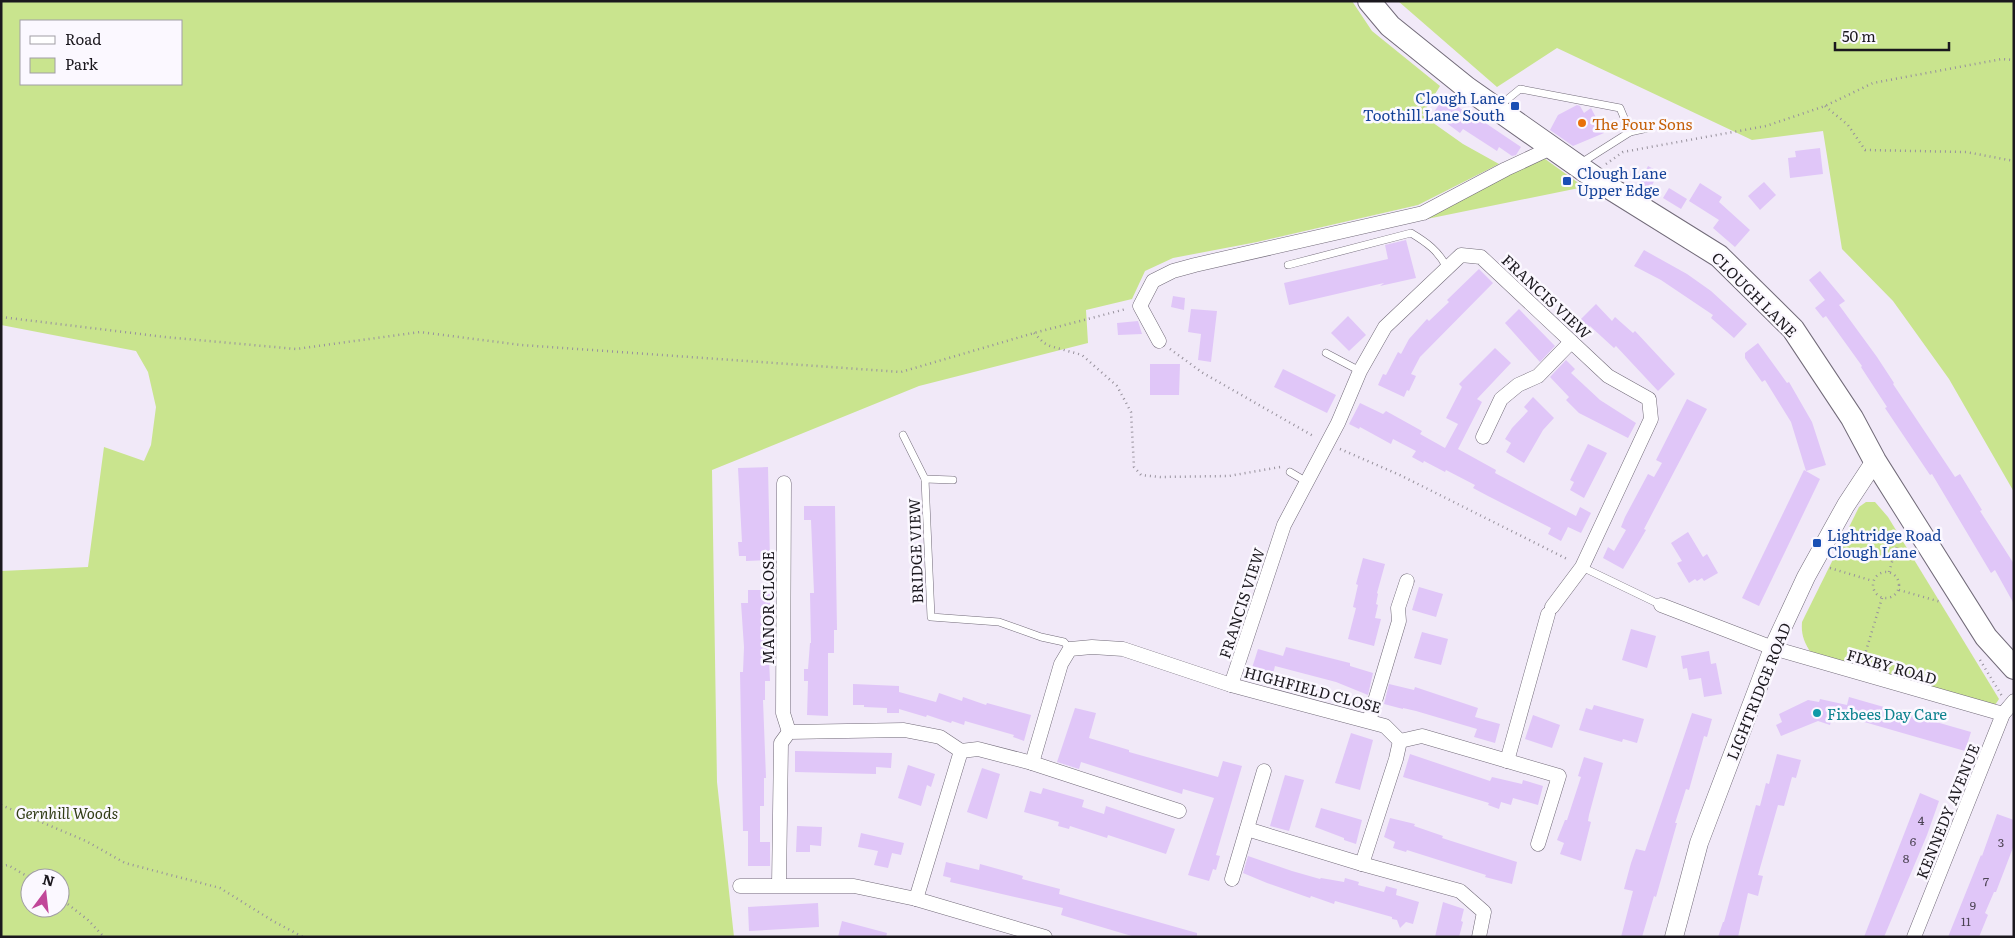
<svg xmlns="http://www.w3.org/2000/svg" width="2015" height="938" font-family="Literata,serif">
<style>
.green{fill:#c9e48e;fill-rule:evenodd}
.building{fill:#e0c6f8}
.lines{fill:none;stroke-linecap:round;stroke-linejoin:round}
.service-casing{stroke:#726b79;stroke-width:8}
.minor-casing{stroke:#726b79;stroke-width:15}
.tertiary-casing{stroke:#726b79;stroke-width:19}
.primary-casing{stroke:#726b79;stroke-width:24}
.path{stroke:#97919c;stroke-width:2.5;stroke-dasharray:1 4;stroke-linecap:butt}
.service{stroke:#fff;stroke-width:7}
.minor{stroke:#fff;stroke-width:14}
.tertiary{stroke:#fff;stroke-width:18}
.primary{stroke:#fff;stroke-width:22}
.transit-dot{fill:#1a4fb4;stroke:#fbf8ff;stroke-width:2}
.food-dot{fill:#e8710a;stroke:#fbf8ff;stroke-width:2}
.culture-dot{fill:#0f9aa8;stroke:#fbf8ff;stroke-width:2}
.labels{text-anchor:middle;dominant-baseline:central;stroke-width:5;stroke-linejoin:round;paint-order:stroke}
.number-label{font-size:12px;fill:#4c4454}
.transit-label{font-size:15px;fill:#164399;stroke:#fbf8ff;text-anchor:start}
.food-label{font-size:15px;fill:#c56008;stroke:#fbf8ff;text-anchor:start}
.street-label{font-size:15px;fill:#1b181e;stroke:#fbf8ff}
.culture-label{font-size:15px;fill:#0d838f;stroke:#fbf8ff;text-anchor:start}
.park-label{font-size:15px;font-style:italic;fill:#323d17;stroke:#fbf8ff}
</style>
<rect width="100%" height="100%" fill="#f1e9f8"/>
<g class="green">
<path d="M1,1H1352L1372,31L1440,86L1422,115L1463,144L1499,164L1418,205L1257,242L1173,258L1145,271L1132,299L1086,310L1088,343L919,386L712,470L717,782L734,937H1V571L88,567L104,447L144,461L151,445L156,407L148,372L136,351L1,325ZM181,21V84H21V21ZM30,878H60V908H30Z"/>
<path d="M1398,1H2014V492L1949,379L1893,301L1842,249L1823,131L1752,140L1557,48L1497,87Z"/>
<path d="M1541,156L1584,187L1417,221Z"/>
<path d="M1866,502H1875L1888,517L1999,699L1995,705L1811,653C1804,642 1801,635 1802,622L1859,507Z"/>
</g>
<g class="building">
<path d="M1445,97L1476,120L1478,118L1521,147L1516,155L1512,156L1499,147L1497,151L1463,129L1460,133L1433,113Z"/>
<path d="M1577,105L1580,106L1584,113L1591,108L1604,133L1573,146L1550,130L1558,115Z"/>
<path d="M1820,148L1823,174L1790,178L1788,158L1796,157L1795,151Z"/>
<path d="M1648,166L1659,172L1650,189L1639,183Z"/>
<path d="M1764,182L1776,195L1760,210L1748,196Z"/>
<path d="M1700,183L1722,197L1719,202L1750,230L1735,247L1713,228L1719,220L1689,201Z"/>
<path d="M1669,188L1687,199L1681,209L1663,198Z"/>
<path d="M1406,240L1416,278L1380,286L1384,283L1289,305L1284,283L1388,259L1385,245Z"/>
<path d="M1644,250L1687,274L1711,291L1747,324L1734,338L1711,318L1713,315L1661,280L1634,266Z"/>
<path d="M1479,269L1493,283L1420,357L1411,374L1416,376L1409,391L1407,390L1404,397L1378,385L1383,374L1386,375L1398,352L1401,354L1409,339L1427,319L1429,321L1449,302L1447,300Z"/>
<path d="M1820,271L1845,301L1839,305L1877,357L1894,383L1893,384L1955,477L1960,474L1982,510L1980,511L2014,564V604L1995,570L1991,573L1932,474L1930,475L1885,408L1887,407L1861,367L1862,366L1826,316L1823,318L1815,308L1825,300L1809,280Z"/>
<path d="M1173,296L1185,298L1184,310L1171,307Z"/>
<path d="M1596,304L1612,321L1615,317L1633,333L1635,331L1675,374L1658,391L1616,346L1614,348L1590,326L1587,329L1579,321Z"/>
<path d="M1191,309L1217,311L1211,362L1198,360L1201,334L1188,332Z"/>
<path d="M1519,309L1555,346L1540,362L1505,323Z"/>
<path d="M1348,316L1366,335L1349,351L1331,333Z"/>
<path d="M1138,321L1142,334L1118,335L1117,323Z"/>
<path d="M1758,343L1787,383L1789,382L1812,422L1826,465L1806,471L1791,422L1765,380L1762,382L1745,358V353Z"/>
<path d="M1495,348L1511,363L1477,399L1482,402L1458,449L1496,470L1495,473L1576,516L1580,507L1591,513L1581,533L1568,527L1561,541L1548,534L1551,528L1488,496L1473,488L1475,485L1446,470L1445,472L1424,461L1423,463L1412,457L1416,451L1393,439L1391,444L1360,427L1359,429L1349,424L1360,403L1383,414L1386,411L1422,431L1420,434L1445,448L1458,424L1446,418L1462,387L1459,384Z"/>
<path d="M1566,360L1575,369L1571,373L1600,400L1636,423L1628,438L1579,413L1566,400L1569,397L1550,377Z"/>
<path d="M1150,364H1180L1179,395H1150Z"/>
<path d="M1283,369L1336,395L1327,413L1274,387Z"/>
<path d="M1533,397L1554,418L1543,430L1524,463L1506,452L1511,443L1505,439L1512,428L1528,411L1524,407Z"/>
<path d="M1687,399L1707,409L1644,529L1646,530L1623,569L1603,558L1608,547L1614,551L1626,530L1621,527L1625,517L1648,474L1654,477L1662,463L1656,460Z"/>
<path d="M1588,444L1607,453L1584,498L1570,490L1574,482L1570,480Z"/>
<path d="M768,467L770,560L746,561V556H739L738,542H742L738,468Z"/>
<path d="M1804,470L1820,479L1759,606L1742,598Z"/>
<path d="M804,506H835L837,630H834V653H828V716L807,715L808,681H804V669H808L810,643H811L810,593H814L811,520H804Z"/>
<path d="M1688,532L1703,557L1707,554L1718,573L1704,581L1702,578L1697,581L1695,579L1689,583L1677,563L1682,561L1671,543Z"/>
<path d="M1363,558L1385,564L1377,593L1378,594L1376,604L1378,605L1375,618L1381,619L1374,646L1348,639L1356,608L1353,607L1358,585L1356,584Z"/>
<path d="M1419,587L1443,594L1436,617L1412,610Z"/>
<path d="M748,590H770V617H767L770,681H765V700H763L766,778H764V806H760V842H770V866H748V831H743L740,672H743L744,647L741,603H748Z"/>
<path d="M1631,629L1656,636L1647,668L1622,660Z"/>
<path d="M1422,632L1448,639L1441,665L1414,658Z"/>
<path d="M1286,647L1350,663V666L1373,673L1368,695L1336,682L1275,666L1273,674L1252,668L1258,649L1283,656Z"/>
<path d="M1709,651L1711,664L1716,663L1722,694L1704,697L1701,678L1689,680L1687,668L1683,669L1681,656Z"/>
<path d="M853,684L899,686V692L936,702L939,693L962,701L963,697L986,705L987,703L1031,715L1024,741L1013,737L1014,735L965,721L964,725L952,721L951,723L927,715L926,717L899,709V713H887V708L864,707V705H853Z"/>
<path d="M1389,684L1414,690L1415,687L1478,708L1475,717L1500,724L1495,743L1474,737L1477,729L1416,711L1403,708V709L1384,704Z"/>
<path d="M1849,697L1971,732L1965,751L1833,713L1830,725L1818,721L1781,736L1776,725L1782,722L1779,714L1808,700L1819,702L1820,699L1847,705Z"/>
<path d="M1594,705L1644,719L1637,743L1623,739L1622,742L1579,730L1586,708L1592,710Z"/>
<path d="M1075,708L1096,713L1089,738L1129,750V752L1218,777L1223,761L1242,766L1216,855L1220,856L1216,870L1213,869L1209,881L1188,875L1214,798L1183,789L1182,794L1081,762L1079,769L1057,762Z"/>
<path d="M1692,713L1712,719L1707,737L1704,736L1689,790L1686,789L1675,823H1677L1656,897L1654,896L1642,937H1621L1633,891L1624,889L1631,863L1636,849L1645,851Z"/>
<path d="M1533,715L1560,725L1552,748L1525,739Z"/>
<path d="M1351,733L1373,740L1360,790L1335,783Z"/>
<path d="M795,751L892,753L891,768L876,767V774L795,772Z"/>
<path d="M1410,754L1490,781L1492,777L1522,784L1523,780L1543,786L1538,805L1513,798L1511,805L1501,802L1499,809L1488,805L1489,803L1403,777Z"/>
<path d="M1777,754L1801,760L1796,778L1792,777L1784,806L1778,805L1758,875L1763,876L1758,896L1748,893L1738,937H1718L1723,922H1724L1756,805L1760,806L1766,783L1769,784Z"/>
<path d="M1584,757L1603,763L1589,815L1588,821L1591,822L1581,861L1560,854L1564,843L1557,840L1565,820H1567L1581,777L1578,776Z"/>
<path d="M908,765L935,774L931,787L927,785L921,806L898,798Z"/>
<path d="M982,768L1000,774L987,819L967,812Z"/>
<path d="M1285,775L1304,780L1289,831L1270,826Z"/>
<path d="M1043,788L1084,800L1082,807L1104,814L1106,806L1175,829L1166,854L1108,835L1107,838L1070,826L1069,829L1058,826L1059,822L1024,812L1030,791L1041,794Z"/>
<path d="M1920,793L1939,801L1927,835L1884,937H1864Z"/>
<path d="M1321,808L1362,820L1356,844L1344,840V838L1315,827Z"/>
<path d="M1997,814L2014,820V845L1996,892H1994L1985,913L1988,915L1979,937H1948L1981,855L1982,856Z"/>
<path d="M1390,818L1415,824L1414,826L1443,836L1442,838L1517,862L1512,884L1485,877L1486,875L1407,850L1406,852L1393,848L1395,842L1384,837Z"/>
<path d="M797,826L822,827L821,846L810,845V852H796Z"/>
<path d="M861,833L904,843L901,855L892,853L888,868L874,865L878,851L858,847Z"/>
<path d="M1248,856L1292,871L1320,879L1321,878L1344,882L1345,878L1359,882L1358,885L1384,892L1386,886L1397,889L1396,895L1419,902L1413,924L1406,922L1400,928L1397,920L1392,919V917L1335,901L1334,904L1311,896L1310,898L1267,883L1243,873Z"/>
<path d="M946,862L979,870L980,864L1023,876L1022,879L1060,889L1059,894L1197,933V937H1135L1061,915L1063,908L950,882L951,878L943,876Z"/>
<path d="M1443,902L1464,909L1461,921L1463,922L1459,937H1435Z"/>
<path d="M818,903L819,927L749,931L748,907Z"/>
<path d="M842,921L887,933L886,937H838Z"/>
</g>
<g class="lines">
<defs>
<g id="service">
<path d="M1498,107L1520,89L1620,108L1630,132L1581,163"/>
<path d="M1630,132L1648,128"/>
<path d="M1288,265L1411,233C1426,242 1439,251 1447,268"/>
<path d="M1326,353L1360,371"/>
<path d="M903,435L925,479L931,617L999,622L1041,637L1064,642L1070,649"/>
<path d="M1290,472L1307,482"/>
<path d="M925,479L953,480"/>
<path d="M1582,567L1661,605"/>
</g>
<g id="minor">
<path d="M1159,341L1140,306L1153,281L1173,271L1195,265L1423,213L1506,169L1551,148"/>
<path d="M1483,437L1501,399L1518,385L1538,376L1571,342"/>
<path d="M784,483L783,713L789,732"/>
<path d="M1661,605L1773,648L2003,714"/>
<path d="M1231,685L1284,525L1338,423L1360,371L1385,327L1461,255L1481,257L1608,376L1649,399L1651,419L1582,567L1552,607"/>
<path d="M1369,721L1399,621L1398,608L1407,581"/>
<path d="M1400,741L1422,736L1559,776L1538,844"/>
<path d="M1507,761L1548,614"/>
<path d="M1032,763L1179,811"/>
<path d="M1247,829L1362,864L1460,891L1484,912L1479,937"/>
<path d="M1362,864L1396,759L1400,741"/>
<path d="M1232,879L1264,771"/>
<path d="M779,885L781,743L789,732L904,730L940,737L961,751"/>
<path d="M740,886H854L916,899L1045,937"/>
<path d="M916,899L961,751L978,749L1032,763L1061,664L1070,649L1092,647L1123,649L1231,685L1385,726L1400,741"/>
<path d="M1914,937L2003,714L2014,701"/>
</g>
<path id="tertiary" d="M1674,937L1699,843L1773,648L1806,577L1846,505L1875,461"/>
<path id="primary" d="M1369,1L1390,26L1467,88L1605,185L1719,256L1793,329L1852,418L1875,461L1986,637L2014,668"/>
</defs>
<use href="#service" class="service-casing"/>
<use href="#minor" class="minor-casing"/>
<use href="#tertiary" class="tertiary-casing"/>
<use href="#primary" class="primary-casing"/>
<g class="path">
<path d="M1825,106L1848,125L1865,150L1966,152L2014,161"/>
<path d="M1606,164L1623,152L1766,126L1825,106L1873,83L2002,59L2014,60"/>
<path d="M1,317L165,337L296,349L420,332L521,345L901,372L1034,333L1126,309"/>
<path d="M1034,333L1044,343L1050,346L1082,355L1117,386L1131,412L1134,467L1141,475L1160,477L1229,476L1280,467"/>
<path d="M1170,349L1203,373L1315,437"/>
<path d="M1340,449L1402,476L1569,560"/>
<path d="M1830,568L1873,581"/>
<path d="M1889,572L1900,535"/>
<circle cx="1886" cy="585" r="13"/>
<path d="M1899,590L1941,602"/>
<path d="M1980,660L2002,696"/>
<path d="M1863,661L1882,598"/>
<path d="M1,805L86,841L125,863L220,888L273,921L303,937"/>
<path d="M1,866L8,865L30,878"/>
<path d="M60,898L88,920L104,937"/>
</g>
<use href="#service" class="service"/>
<use href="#minor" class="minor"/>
<use href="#tertiary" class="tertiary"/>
<use href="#primary" class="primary"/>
</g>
<g class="transit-dot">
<rect x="1510" y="101" width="10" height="10" rx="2.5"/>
<rect x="1562" y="176" width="10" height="10" rx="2.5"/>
<rect x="1812" y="538" width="10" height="10" rx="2.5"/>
</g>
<circle class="food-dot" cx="1582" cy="123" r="5"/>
<circle class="culture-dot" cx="1817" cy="713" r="5"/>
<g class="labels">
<g class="number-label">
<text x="1921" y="820">4</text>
<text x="1913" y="841">6</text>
<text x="2001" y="842">3</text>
<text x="1906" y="858">8</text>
<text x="1986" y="881">7</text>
<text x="1973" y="905">9</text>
<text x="1966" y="921">11</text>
</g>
<g class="transit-label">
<text x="1505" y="97" text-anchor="end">Clough Lane<tspan x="1505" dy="17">Toothill Lane South</tspan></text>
<text x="1577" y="172">Clough Lane<tspan x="1577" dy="17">Upper Edge</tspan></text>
<text x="1827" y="534">Lightridge Road<tspan x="1827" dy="17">Clough Lane</tspan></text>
</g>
<g class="food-label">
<text x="1592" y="123">The Four Sons</text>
</g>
<g class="street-label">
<text transform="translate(1755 294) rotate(45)">CLOUGH LANE</text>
<text transform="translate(1547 296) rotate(43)">FRANCIS VIEW</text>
<text transform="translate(915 551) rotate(-92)">BRIDGE VIEW</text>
<text transform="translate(1241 603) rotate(-72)">FRANCIS VIEW</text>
<text transform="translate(767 608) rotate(-90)">MANOR CLOSE</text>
<text transform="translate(1892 666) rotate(16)">FIXBY ROAD</text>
<text transform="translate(1313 689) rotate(15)">HIGHFIELD CLOSE</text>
<text transform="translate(1758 691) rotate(-68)">LIGHTRIDGE ROAD</text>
<text transform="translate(1947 811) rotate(-68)">KENNEDY AVENUE</text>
</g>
<g class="culture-label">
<text x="1827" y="713">Fixbees Day Care</text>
</g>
<g class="park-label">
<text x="67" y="812">Gernhill Woods</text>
</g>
</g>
<rect width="2015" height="938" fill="none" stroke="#1b181e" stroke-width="5"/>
<rect x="20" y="20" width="162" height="65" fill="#fbf8ff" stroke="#a19ea5"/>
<rect x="30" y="36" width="25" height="8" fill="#ffffff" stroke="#a19ea5"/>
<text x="65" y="45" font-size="15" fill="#1b181e">Road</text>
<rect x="30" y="58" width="25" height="15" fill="#c9e48e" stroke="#a19ea5"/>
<text x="65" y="70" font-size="15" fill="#1b181e">Park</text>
<g transform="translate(45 893) rotate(15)"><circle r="24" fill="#fbf8ff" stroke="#a19ea5"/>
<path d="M0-4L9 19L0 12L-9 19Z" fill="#c14799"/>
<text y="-8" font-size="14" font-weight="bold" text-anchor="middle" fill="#1b181e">N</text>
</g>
<path d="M1835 42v8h114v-8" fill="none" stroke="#1b181e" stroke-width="2.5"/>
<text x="1842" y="42" font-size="15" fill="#1b181e" stroke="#fbf8ff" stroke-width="4" paint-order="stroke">50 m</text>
</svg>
